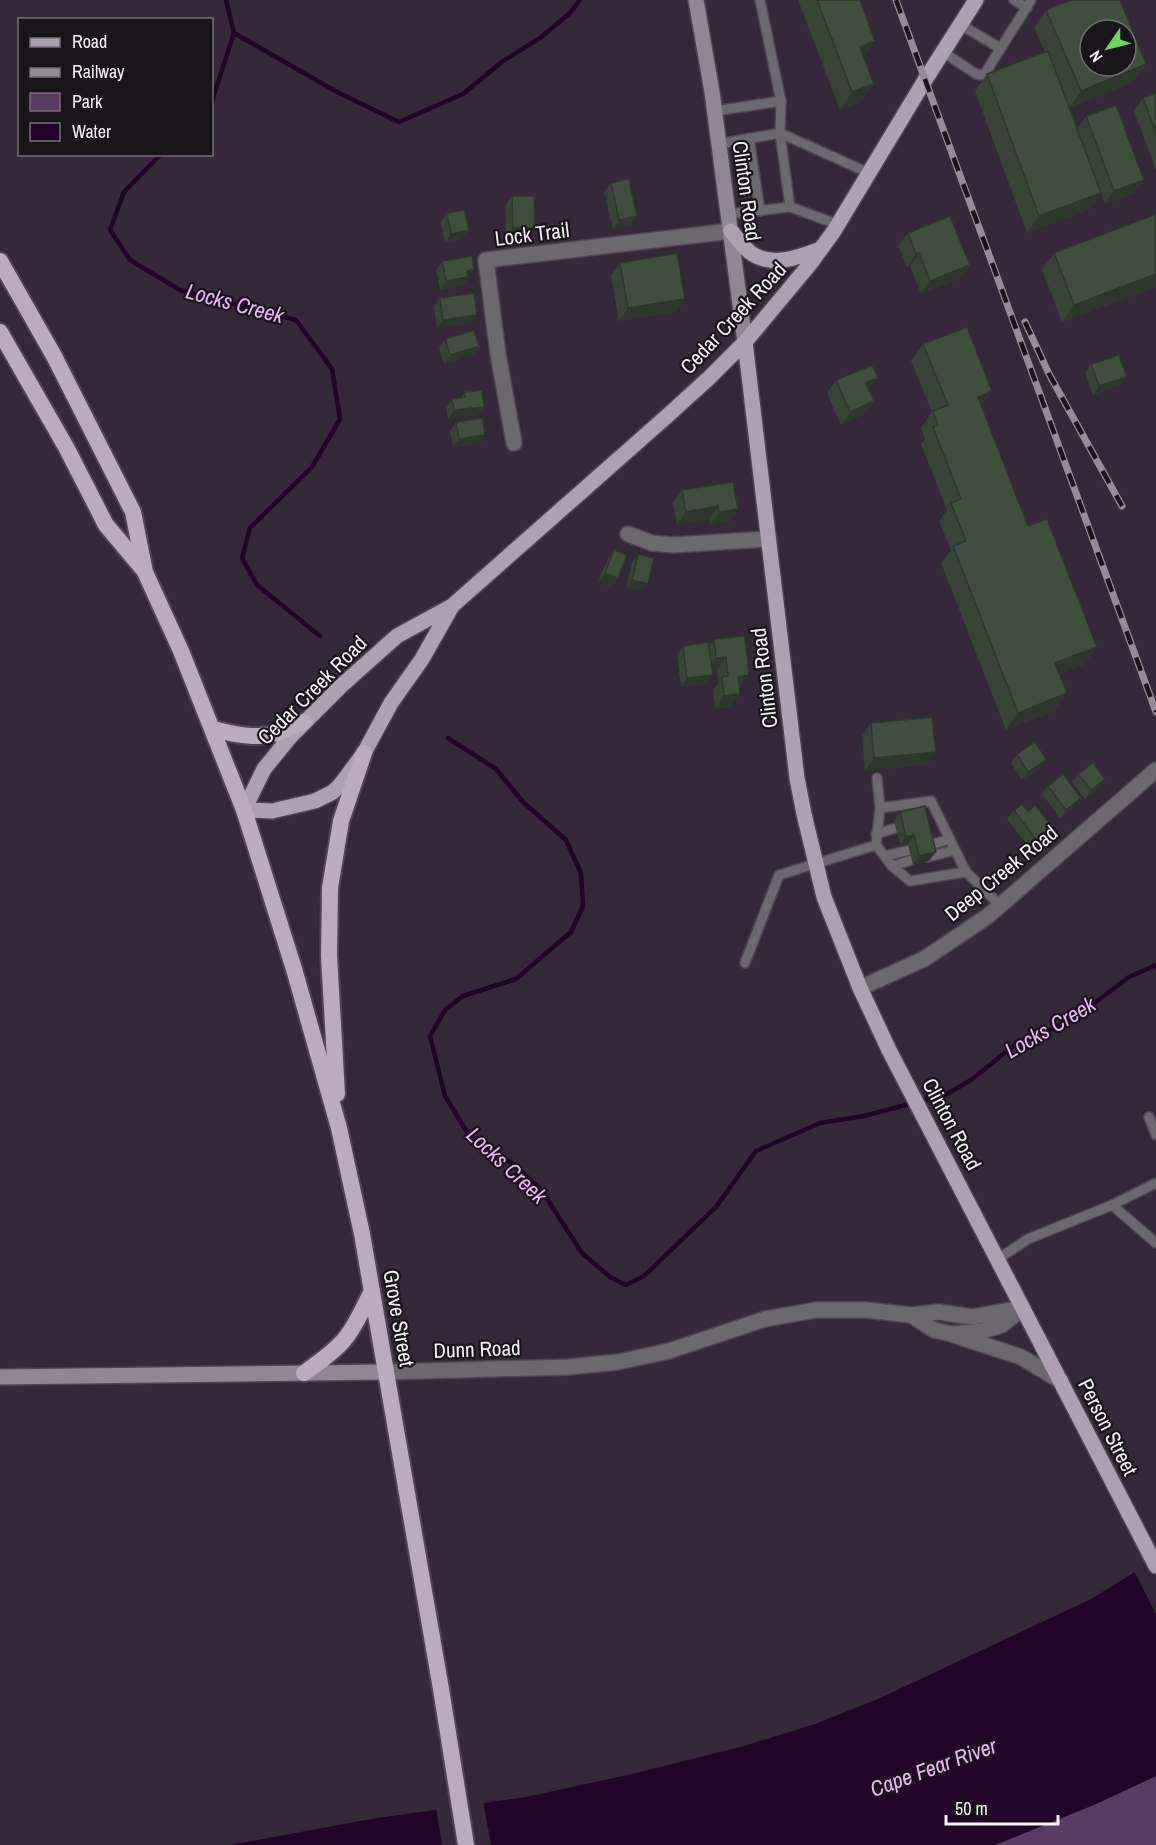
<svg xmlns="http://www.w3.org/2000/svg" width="1156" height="1845" font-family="'Archivo Narrow',sans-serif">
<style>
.green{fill:#593c61}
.water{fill:#210428}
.pier{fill:#352838}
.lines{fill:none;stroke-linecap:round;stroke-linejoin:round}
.stream{stroke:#210428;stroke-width:4.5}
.service-casing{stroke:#504453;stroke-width:12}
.minor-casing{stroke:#504453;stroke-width:18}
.tertiary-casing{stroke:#504453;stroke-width:18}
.secondary-casing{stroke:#504453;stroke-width:18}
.primary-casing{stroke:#504453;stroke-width:18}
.trunk-casing{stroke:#504453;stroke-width:20}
.service{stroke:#6d676f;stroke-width:9}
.minor{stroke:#6d676f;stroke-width:15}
.tertiary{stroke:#6d676f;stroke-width:15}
.secondary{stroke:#918794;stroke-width:15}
.primary{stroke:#ada0b0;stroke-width:15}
.trunk{stroke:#baabbd;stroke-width:16}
.rail-casing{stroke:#968b98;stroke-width:7}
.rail{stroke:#19131a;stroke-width:4.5;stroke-dasharray:14;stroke-linecap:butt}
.wall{fill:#374334}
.shaded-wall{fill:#2d372b}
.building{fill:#404e3d;stroke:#2d372b;stroke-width:1.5;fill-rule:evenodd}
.labels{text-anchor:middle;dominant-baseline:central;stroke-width:4.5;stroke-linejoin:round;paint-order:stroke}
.street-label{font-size:21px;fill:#f9f1fb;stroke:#19131a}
.water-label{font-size:22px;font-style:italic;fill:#eab5f7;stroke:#19131a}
</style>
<rect width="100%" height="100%" fill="#352838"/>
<path class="green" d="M1156,1776V1845H995L1096,1804Z"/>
<path class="water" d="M1156,1559V1776L1096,1804L995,1845H231L371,1819L526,1797L632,1774L744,1746L815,1724L878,1699L1091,1599Z"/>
<g class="pier">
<path d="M1156,1556V1614L1133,1569Z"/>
<path d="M483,1800L491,1845H442L436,1806Z"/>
</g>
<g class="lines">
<g class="stream">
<path d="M234,33L337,92L399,122L463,94L503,61L540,38L570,13L580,0"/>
<path d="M212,101L234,33L226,0"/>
<path d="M161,154L124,192L110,230L130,260L180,290L296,320L332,369L340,419L312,467L250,528L242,558L257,585L320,636"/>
<path d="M448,738L496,769L523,802L566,840L581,873L583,906L571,932L516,979L463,996L445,1010L430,1036L445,1096L470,1137L514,1165L542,1191L582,1253L610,1277L626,1285L644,1276L716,1207L756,1151L820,1123L864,1116L947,1094L971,1080L1017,1043L1042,1035L1084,1011L1129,977L1156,965"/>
</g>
<defs>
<g id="service">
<path d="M760,0L781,101L780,133L869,173"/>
<path d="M1014,0L1027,8"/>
<path d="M961,25L1000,48"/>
<path d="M943,52L976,74L984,75L1031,0"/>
<path d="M715,111L781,101"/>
<path d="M749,138L760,211"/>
<path d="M719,144L780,133L790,207L837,224"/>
<path d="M729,214L790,207"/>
<path d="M877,778L880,808"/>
<path d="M876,834L896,828"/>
<path d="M876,845L880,808L931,801L966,872"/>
<path d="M926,846L950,839"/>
<path d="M885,856L910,850"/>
<path d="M928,857L955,850"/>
<path d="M892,866L912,860"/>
<path d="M745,963L779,875L876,845L892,866L910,881L966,872L1000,905"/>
<path d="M1149,1117L1156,1135"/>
<path d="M1112,1205L1156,1243"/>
<path d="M998,1259L1028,1239L1112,1205L1156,1183"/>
</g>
<g id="minor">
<path d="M514,443L498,354L486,260L731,231"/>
<path d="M628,534L652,543L673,545L769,539"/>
</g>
<g id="tertiary">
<path d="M860,988L924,959L988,916L1156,770"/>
<path d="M911,1315L934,1330L952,1334L982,1331L1002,1325L1022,1309"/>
<path d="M954,1335L1021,1357L1061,1381"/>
<path d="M386,1372L568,1367L618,1362L669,1351L765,1319L816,1310H866L911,1315L939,1312L972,1317L1023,1308"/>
</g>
<g id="secondary">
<path d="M696,0L712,92L745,342"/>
<path d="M0,1377L386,1372"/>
</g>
<g id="primary">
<path d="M731,231C737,238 744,248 751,253C772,268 800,257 821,249"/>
<path d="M745,342L797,778L804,814L824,897L860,988L889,1050L1156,1566"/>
<path d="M452,606L422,659L391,703L364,753L341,784L333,792L315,801L272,811L244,810L264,769L290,737L341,686L397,636L452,606L666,417L709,378L745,342L810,264L834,231L925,80L976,0"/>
</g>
<g id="trunk">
<path d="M0,261L54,356L133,512L145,572L181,651L244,810L294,969L339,1128L362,1234L441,1689L466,1845"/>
<path d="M0,332L66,447L106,525L143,569"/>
<path d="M213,729C252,739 267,740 304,722"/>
<path d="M337,1094L329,956L330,888L341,821L364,753"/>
<path d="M304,1373C318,1363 333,1353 344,1340C356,1326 363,1308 372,1291"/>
</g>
</defs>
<use href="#service" class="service-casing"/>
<use href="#minor" class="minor-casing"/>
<use href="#tertiary" class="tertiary-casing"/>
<use href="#secondary" class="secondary-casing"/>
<use href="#primary" class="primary-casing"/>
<use href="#trunk" class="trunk-casing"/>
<use href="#service" class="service"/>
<use href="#minor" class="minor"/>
<use href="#tertiary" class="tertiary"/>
<use href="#secondary" class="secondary"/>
<use href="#primary" class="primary"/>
<use href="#trunk" class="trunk"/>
<defs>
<g id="rail">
<path d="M896,0L1156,712"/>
<path d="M1025,322L1049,374L1122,506"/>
</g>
</defs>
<use href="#rail" class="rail-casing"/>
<use href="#rail" class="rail"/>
</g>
<g class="wall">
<path d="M798,0H860L875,41L864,57L874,84L862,101L840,110Z"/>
<path d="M1046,10L1134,82L1070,108L1077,129L1086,116L1144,180L1135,193L1105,204L1101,193L1089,210L1027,233L975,91L987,74L1045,52L1034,27Z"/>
<path d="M1156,93V170L1134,111L1143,98Z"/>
<path d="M611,183L631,225L613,229L604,192Z"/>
<path d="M512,196L535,228L529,236L506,237V205Z"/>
<path d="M447,213L462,239L445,242L441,222Z"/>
<path d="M1156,214V287L1062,322L1042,270L1054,253Z"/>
<path d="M908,233L961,278L921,294L910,266L907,267L898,246Z"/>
<path d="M442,261L468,278L462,286L440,290L436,270Z"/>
<path d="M620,263L685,299L676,312L619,321L611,276Z"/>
<path d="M440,298L471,324L437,328L434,307Z"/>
<path d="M445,339L479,346L473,355L444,364L439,348Z"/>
<path d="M923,344L992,391L981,406L1028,526L1097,647L1085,664L1060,674L1055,711L1006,730L941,563L951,550L939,521L947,510L921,444L925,439L921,428L932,412L911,361Z"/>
<path d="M1091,364L1127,377L1121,385L1093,395L1085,373Z"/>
<path d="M878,378L869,390L874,401L865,414L841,425L827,393L836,380Z"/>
<path d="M464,392L484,407L478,415L448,419L446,408L452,399L461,398Z"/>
<path d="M456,422L485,435L479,444L453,448L450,431Z"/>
<path d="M682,490L738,509L729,522L710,525L709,519L677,525L673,503Z"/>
<path d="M614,550L612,587L598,582L608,559Z"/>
<path d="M638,554L648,584L642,592L626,589L632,563Z"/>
<path d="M745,636L740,688L731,707L715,709L713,690L718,683L717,670H712L706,684L681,687L677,655L683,646L709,647L714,639Z"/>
<path d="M871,723L927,765L865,771L862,736Z"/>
<path d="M1017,754L1041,768L1022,780L1011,763Z"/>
<path d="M1078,774L1105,779L1099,788L1085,799L1072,782Z"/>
<path d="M1048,786L1075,807L1060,818L1042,794Z"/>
<path d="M1014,810L1047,837L1031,850L1007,819Z"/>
<path d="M900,812L929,861L913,865L908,844L900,845L894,821Z"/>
</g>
<g class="shaded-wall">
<path d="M875,41L863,58L860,47Z"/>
<path d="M1146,64L1134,82L1069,109L1081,91Z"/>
<path d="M874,84L862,101L840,110L852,92Z"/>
<path d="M1144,180L1135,193L1105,204L1114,191Z"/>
<path d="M1101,193L1089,210L1027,233L1039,216Z"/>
<path d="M637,216L631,225L613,229L619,220Z"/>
<path d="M513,228H535L529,236L506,237Z"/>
<path d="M469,230L462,239L445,242L451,234Z"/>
<path d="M919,253L910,266L907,267L916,254Z"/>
<path d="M970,265L961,278L921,294L930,281Z"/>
<path d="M474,269L462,286L440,290L446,281L467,271Z"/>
<path d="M1156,274V287L1062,322L1074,305Z"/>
<path d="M685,299L676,312L619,321L628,308Z"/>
<path d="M477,315L471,324L437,328L443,320Z"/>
<path d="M479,346L473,355L444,364L450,355Z"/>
<path d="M1127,377L1121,385L1093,395L1099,386Z"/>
<path d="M878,378L869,391L866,383Z"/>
<path d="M992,391L980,408L978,397Z"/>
<path d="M874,401L865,414L841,425L850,412Z"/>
<path d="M484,407L478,415L448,419L454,410Z"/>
<path d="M485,435L479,444L453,448L459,439Z"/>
<path d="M718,506L709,519L677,525L686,512Z"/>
<path d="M738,509L729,522L710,525L719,512Z"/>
<path d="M605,573L618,578L612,587L598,582Z"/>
<path d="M632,580L648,584L642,592L626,589Z"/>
<path d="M1097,647L1085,664L1043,680L1055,663Z"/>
<path d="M726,657L717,670L707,671L716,658Z"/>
<path d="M713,675L706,684L681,687L687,678Z"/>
<path d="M749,675L740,688L738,677Z"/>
<path d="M1067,693L1055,711L1006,730L1018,713Z"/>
<path d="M740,694L731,707L715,709L724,696Z"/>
<path d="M936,752L927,765L865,771L874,758Z"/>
<path d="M1047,760L1041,768L1022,780L1028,772Z"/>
<path d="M1105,779L1099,788L1085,799L1091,790Z"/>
<path d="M1081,798L1075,807L1060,818L1066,810Z"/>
<path d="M1054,829L1047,837L1031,850L1037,841Z"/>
<path d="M914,835L908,844L900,845L906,837Z"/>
<path d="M936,852L929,861L913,865L919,856Z"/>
</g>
<g class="building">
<path d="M817,0H860L875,41L860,47L874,84L852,92Z"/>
<path d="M1070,0H1120L1146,64L1081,91L1046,10ZM1090,30H1126V66H1090Z"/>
<path d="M1048,51L1101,193L1039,216L987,74Z"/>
<path d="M1156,93V133L1143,98Z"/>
<path d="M1116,105L1144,180L1114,191L1086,116Z"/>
<path d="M629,179L637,216L619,220L611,183Z"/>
<path d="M512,196H534L535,228H513Z"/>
<path d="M464,210L469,230L451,234L447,213Z"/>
<path d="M1156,214V274L1074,305L1054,253Z"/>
<path d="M950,216L970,265L930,281L919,253L916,254L908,233Z"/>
<path d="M677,253L685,299L628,308L620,263Z"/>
<path d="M472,256L474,269L467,271L468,277L446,281L442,261Z"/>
<path d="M474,293L477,315L443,320L440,298Z"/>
<path d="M967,327L992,391L978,397L1028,526L1047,519L1097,647L1055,663L1067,693L1018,713L953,546L966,541L951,503L961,499L933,427L938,425L933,411L948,405L923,344Z"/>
<path d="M474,330L479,346L450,355L445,339Z"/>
<path d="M1119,355L1127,377L1099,386L1091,364Z"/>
<path d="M872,365L878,378L866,383L874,401L850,412L836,380Z"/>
<path d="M482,390L484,407L454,410L452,399L465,397L464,392Z"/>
<path d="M483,418L485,435L459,439L456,422Z"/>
<path d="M733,482L738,509L719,512L718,506L686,512L682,490Z"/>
<path d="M614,550L627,555L618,578L605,573Z"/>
<path d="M638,554L654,558L648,584L632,580Z"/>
<path d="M745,636L749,675L738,677L740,694L724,696L722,677L728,676L726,657L716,658L714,639Z"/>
<path d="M708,642L713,675L687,678L683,646Z"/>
<path d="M932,717L936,752L874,758L871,723Z"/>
<path d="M1035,742L1047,760L1028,772L1017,754Z"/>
<path d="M1093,763L1105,779L1091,790L1078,774Z"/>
<path d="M1063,774L1081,798L1066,810L1048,786Z"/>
<path d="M1022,804L1028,811L1035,805L1054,829L1037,841L1014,810Z"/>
<path d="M925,806L936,852L919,856L914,835L906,837L900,812Z"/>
</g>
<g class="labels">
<g class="street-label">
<text transform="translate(747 191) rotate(82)">Clinton Road</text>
<text transform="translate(532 234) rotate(-7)">Lock Trail</text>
<text transform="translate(733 318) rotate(-47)">Cedar Creek Road</text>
<text transform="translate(764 678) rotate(-97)">Clinton Road</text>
<text transform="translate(312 690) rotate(-45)">Cedar Creek Road</text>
<text transform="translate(1001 873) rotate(-39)">Deep Creek Road</text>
<text transform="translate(952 1124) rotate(62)">Clinton Road</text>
<text transform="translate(399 1318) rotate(80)">Grove Street</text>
<text transform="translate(477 1349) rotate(-2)">Dunn Road</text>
<text transform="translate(1108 1427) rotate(63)">Person Street</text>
</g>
<g class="water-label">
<text transform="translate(235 303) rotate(15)">Locks Creek</text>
<text transform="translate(1050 1027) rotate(-30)">Locks Creek</text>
<text transform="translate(507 1165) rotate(43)">Locks Creek</text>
<text transform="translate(933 1767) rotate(-20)">Cape Fear River</text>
</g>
</g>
<rect x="18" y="18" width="195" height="138" fill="#19131a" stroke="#736c74" stroke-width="1.5"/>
<rect x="30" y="38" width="30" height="9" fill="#ada0b0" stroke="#736c74" stroke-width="1.5"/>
<text x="72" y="48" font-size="18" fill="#f9f1fb">Road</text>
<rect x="30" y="68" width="30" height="9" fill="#968b98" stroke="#736c74" stroke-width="1.5"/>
<text x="72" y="78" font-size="18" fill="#f9f1fb">Railway</text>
<rect x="30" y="93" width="30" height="18" fill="#593c61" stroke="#736c74" stroke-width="1.5"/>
<text x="72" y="108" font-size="18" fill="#f9f1fb">Park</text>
<rect x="30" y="123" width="30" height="18" fill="#210428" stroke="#736c74" stroke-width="1.5"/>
<text x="72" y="138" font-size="18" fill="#f9f1fb">Water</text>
<g transform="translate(1108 48) rotate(235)"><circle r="28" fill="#19131a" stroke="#736c74" stroke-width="1.5"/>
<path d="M0-4.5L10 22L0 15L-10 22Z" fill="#6fd360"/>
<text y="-9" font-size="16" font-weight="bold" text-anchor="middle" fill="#f9f1fb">N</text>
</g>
<path d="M946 1815v9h112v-9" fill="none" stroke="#f9f1fb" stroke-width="3"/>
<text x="955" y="1815" font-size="18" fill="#f9f1fb" stroke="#19131a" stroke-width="4.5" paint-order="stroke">50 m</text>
</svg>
